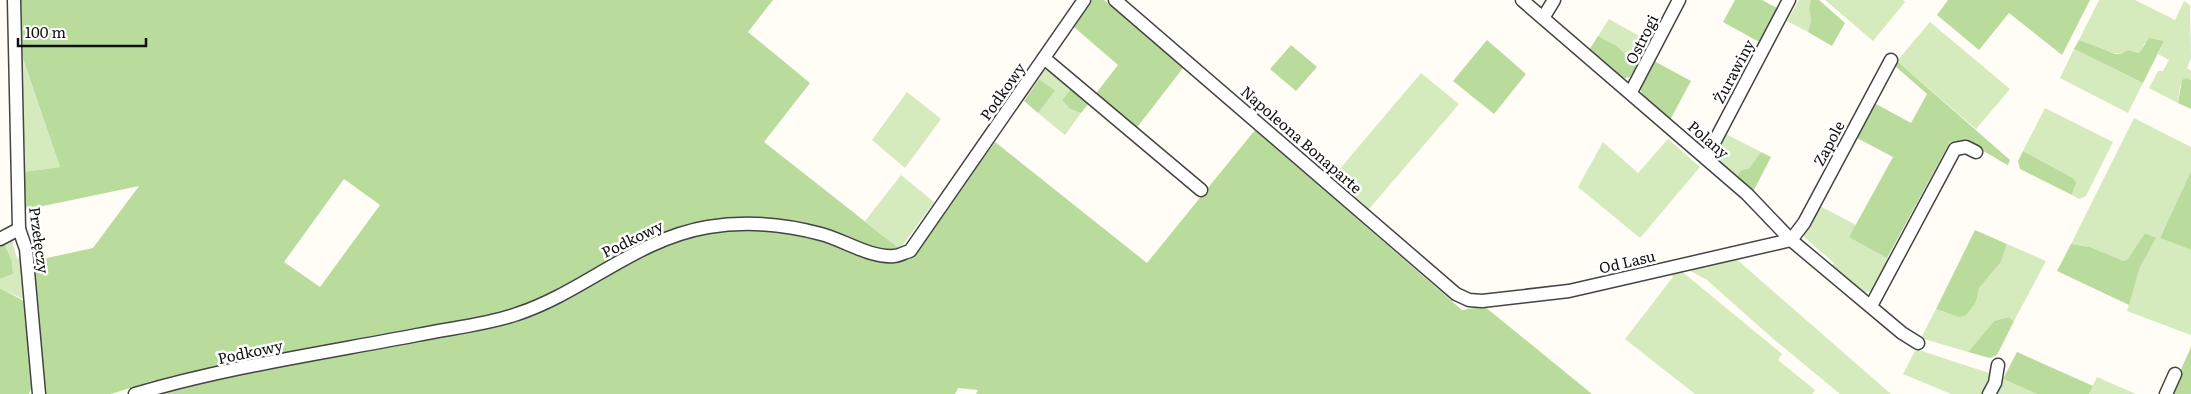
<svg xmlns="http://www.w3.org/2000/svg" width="2191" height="394" font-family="Literata,serif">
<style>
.green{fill:#d5ebbd}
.forest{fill:#b9dc9c;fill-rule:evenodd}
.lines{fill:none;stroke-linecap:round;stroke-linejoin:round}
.minor-casing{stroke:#444;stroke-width:15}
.minor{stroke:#fff;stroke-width:12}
.labels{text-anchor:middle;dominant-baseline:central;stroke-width:5;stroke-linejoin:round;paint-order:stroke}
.street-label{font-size:15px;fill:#111;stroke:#fff}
</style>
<rect width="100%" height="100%" fill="#fffdf5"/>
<g class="green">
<path d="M1799,0H1811L1809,8L1811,20L1808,32L1787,21Z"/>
<path d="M1825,0H1903L1905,2L1873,41Z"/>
<path d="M2099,0H2135L2175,20L2184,1L2190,5L2191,58L2187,68L2191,71V80L2186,78L2180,86L2178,103L2149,88L2158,71H2163L2169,60L2158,54L2164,41L2145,43L2139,53L2127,50L2121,54L2107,52L2079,40Z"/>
<path d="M1609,19L1650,42L1637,65L1627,55L1598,36Z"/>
<path d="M1930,22L2010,89L1976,129L1897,61Z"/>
<path d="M19,47L60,167L23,172Z"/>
<path d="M2074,49L2143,83L2128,113L2060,78Z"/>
<path d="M1044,70H1049L1071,89L1062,100L1070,109L1081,113L1065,135L1038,113L1054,92L1039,79Z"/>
<path d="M1421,73L1459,104L1369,209L1333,177Z"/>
<path d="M907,92L941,119L905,168L872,140Z"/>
<path d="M2045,108L2113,142L2086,196L2079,199L2072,195L2075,187L2073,178L2023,151Z"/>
<path d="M2134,118L2191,147V171L2160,238L2191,250V335L2127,311L2140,267L2155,238L2145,233L2128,260L2124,261L2090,247L2071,244Z"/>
<path d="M1726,134L1761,152L1749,170L1737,178L1718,162L1716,152Z"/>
<path d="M1668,139L1700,167L1640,238L1578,187L1603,142L1638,173Z"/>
<path d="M901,175L934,202L900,249L865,221Z"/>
<path d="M1818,205L1856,225L1850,237L1890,259L1875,289L1864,293L1858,292L1830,268L1834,263L1804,237L1805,229Z"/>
<path d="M14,237L13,244L17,258L24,259L27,301L0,288V279L13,274L12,261L3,241Z"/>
<path d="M2007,244L2046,261L2014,321L2009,317L1994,321L1968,352L1921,338L1936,309L1958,317L1976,302L1979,288L2001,262Z"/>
<path d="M1734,257L1891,394H1840L1771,337L1707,280L1687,269Z"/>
<path d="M1680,270L1782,354L1778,360L1815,390L1812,394H1695L1625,339L1673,277L1670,273Z"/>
<path d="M1916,349L1989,373L1991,377L1982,394H1951L1903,374Z"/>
<path d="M2097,377L2136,394H2089Z"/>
<path d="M2003,379L2037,394H1996Z"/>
</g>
<g class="forest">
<path d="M18,0H773L748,32L810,83L764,142L900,249L908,258L995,142L1147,263L1255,130L1462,310L1484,306L1592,394H976L978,390L958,388L955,394H153L155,380L111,394H43L33,261L93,248L139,186L24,210L23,172L60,167L19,47ZM344,179L380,205L320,287L284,262Z"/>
<path d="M1092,0H1104L1183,68L1135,130L1094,96L1118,65L1074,27Z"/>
<path d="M1735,0H1762L1779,9L1761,43L1723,22Z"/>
<path d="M1811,0H1819L1845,23L1832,46L1808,32L1811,20L1809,8Z"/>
<path d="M1948,0H2090L2062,55L2009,13L1979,50L1937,15Z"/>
<path d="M1598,36L1616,46L1637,65L1630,77L1622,79L1589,50Z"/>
<path d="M2149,38L2164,41L2143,83L2074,49L2079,40L2115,54H2121L2127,50L2139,53Z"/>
<path d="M1487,40L1526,74L1494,114L1453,81Z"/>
<path d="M1291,45L1317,67L1296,91L1270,69Z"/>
<path d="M1654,61L1691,81L1670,120L1642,95L1640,86Z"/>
<path d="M1897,61L2010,160L2008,165C1992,157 1968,138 1950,142L1887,258L1849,237L1893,157L1855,137L1874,103L1911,123L1927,94L1894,65Z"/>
<path d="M2186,78L2191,80V109L2178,103L2182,80Z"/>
<path d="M1039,79L1055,91L1038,113L1024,101Z"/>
<path d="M1071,89L1089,103L1081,113L1070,109L1062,100Z"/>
<path d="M2023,151L2073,178L2076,183L2072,195L2020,169L2018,161Z"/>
<path d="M1761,152L1771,157L1753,192L1737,178C1739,171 1742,169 1749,169Z"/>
<path d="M2191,171V250L2160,238Z"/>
<path d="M1975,230L2007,244L2001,262L1979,288L1976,302L1966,315L1958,317L1936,309Z"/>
<path d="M2145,233L2156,238L2140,267L2129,305L2057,271L2071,244L2090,247L2124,261L2128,259Z"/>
<path d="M3,241L12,261L13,274L0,279V242Z"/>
<path d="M0,288L24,301L32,385L29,394H0Z"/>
<path d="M2009,317L2014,321L1997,355L1990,358L1968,352L1994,321Z"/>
<path d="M2191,347V394H2170Z"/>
<path d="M2017,352L2093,386L2089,394H2037L2003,379Z"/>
</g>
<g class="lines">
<defs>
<g id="minor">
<path d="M14,0L19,229L26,249L39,394"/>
<path d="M1115,0L1456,294L1469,300L1482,301L1569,291L1791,240L1804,223L1891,60"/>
<path d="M1522,0L1747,194L1791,240L1902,333L1918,343"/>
<path d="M1543,18L1554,0"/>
<path d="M1044,58L1201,190"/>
<path d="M1631,92L1679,0"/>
<path d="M1706,158L1789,0"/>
<path d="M0,239L19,229"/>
<path d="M1871,306L1955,149L1966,147L1976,152"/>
<path d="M135,394C227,367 323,353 417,335C450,328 486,325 517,314C584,292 636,239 708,227C745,221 784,224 821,234C844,240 870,258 894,256C899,256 905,252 910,251L1084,0"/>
<path d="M1989,394L1995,383L1998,365"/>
<path d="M2166,394L2175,374"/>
</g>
</defs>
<use href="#minor" class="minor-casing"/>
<use href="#minor" class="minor"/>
</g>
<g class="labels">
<g class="street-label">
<text transform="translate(1641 39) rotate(-63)">Ostrogi</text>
<text transform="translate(1733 71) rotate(-62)">Żurawiny</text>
<text transform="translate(1002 91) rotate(-55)">Podkowy</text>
<text transform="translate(1302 139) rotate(41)">Napoleona Bonaparte</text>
<text transform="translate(1709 139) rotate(41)">Polany</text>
<text transform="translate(1828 143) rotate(-62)">Zapole</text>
<text transform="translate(632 238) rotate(-26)">Podkowy</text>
<text transform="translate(40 240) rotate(82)">Przełęczy</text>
<text transform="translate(1627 261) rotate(-13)">Od Lasu</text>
<text transform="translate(250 351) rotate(-12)">Podkowy</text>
</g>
</g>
<path d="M18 38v8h128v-8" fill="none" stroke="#111111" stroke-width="2.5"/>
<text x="25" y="38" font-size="15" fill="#111111" stroke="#ffffff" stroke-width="4" paint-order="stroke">100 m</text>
</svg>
